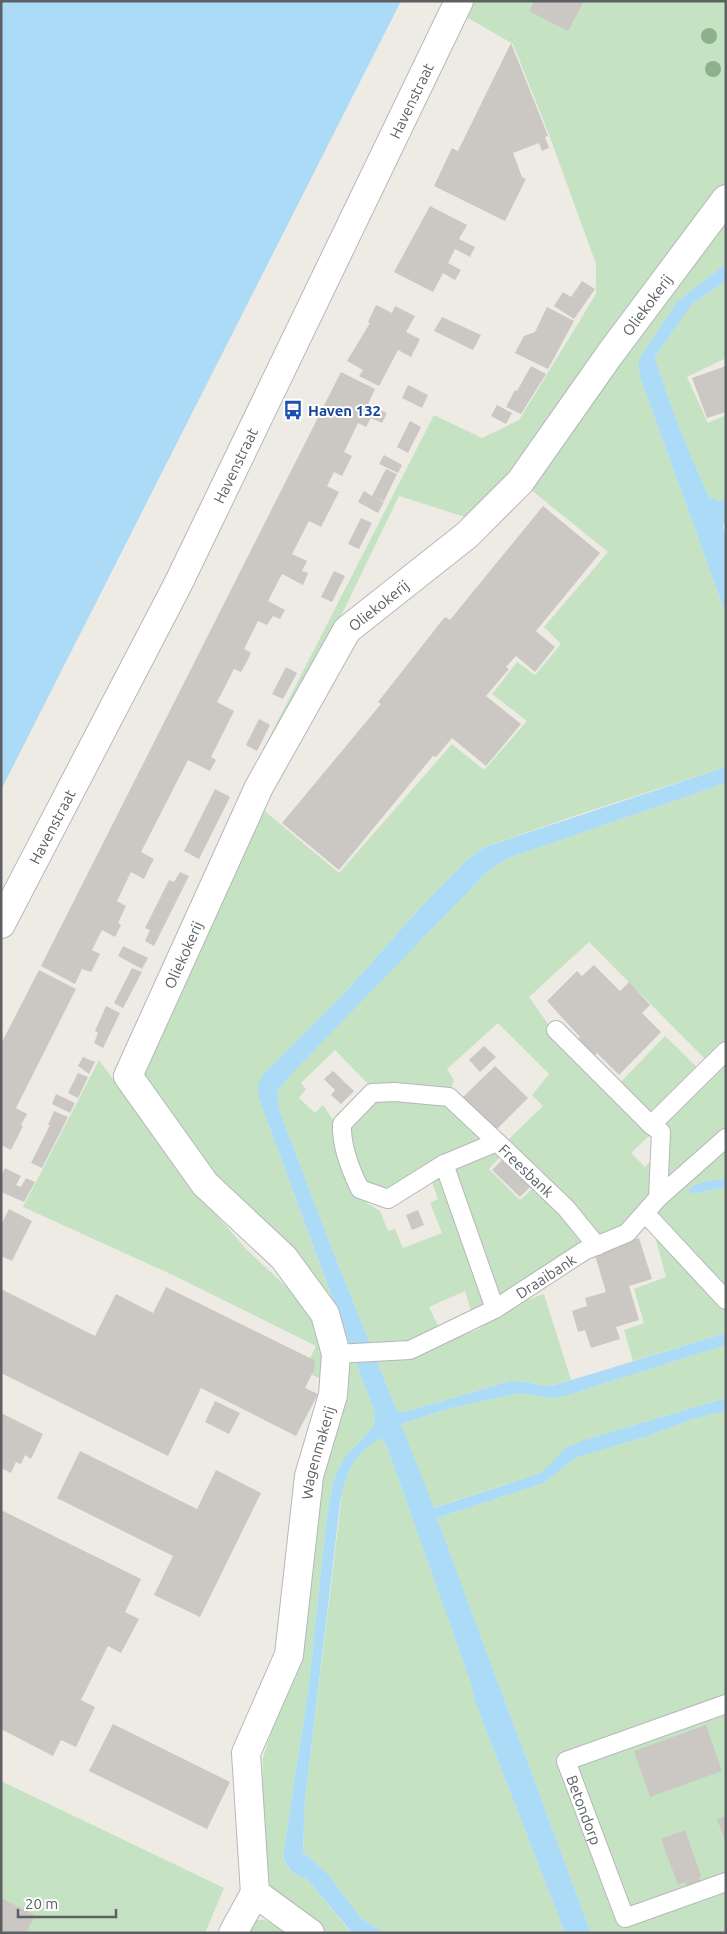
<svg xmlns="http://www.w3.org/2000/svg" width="727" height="1934" font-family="Ubuntu,sans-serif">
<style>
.green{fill:#c5e3c3}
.water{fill:#abdbf7}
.building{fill:#cbc7c3}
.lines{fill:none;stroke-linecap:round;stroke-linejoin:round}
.service-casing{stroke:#b5b7ba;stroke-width:20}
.minor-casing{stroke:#b5b7ba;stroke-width:30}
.service{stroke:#fff;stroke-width:18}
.minor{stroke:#fff;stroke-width:28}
.tree{fill:#8db188}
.labels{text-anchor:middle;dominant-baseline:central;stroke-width:4;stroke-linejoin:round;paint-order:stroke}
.street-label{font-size:15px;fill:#5c6063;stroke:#fff}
.transit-label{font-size:15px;font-weight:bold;fill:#164399;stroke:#fff;text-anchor:start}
</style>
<rect width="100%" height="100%" fill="#edebe4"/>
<g class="green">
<path d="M468,1H726V188L496,496L465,517L399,496L263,777H249L434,415L482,438L519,420L596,294V264L548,132L513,44L461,14Z"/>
<path d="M726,218V267L724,265L677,302L642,354L638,363L640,377L726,615V767L586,812L485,847L469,858L420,908L341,997L259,1099L350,1347L337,1348L209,1177L132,1062L261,808L339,873L452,744L484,770L527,721L492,694L517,662L535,675L561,644L544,627L608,552L530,489L536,472Z"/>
<path d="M726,281V358L687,377L708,423L726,415V498L719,501L709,497C689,452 669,405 655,357L692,304Z"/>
<path d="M726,783V1044L707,1061L589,942L529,997L555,1034L650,1135L631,1153L645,1167L657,1154L653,1198L624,1230L597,1242L506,1142L543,1106L532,1095L549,1074L498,1023L447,1069L454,1080L451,1088L440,1093L373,1089L335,1050L301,1083L306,1089L299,1098L315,1113L323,1105L335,1123L356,1194L367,1203L380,1211L388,1231L395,1229L403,1248L442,1233L430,1203L438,1199L430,1177L444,1169L491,1306L472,1315L465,1291L429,1307L446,1342L479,1329L502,1309L544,1294L571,1380L552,1386H540L529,1382L510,1381L405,1412L397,1411L332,1249L279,1109L277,1091L296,1068L489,870L511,857Z"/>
<path d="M665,1036L701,1071L653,1121L617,1086Z"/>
<path d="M726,1058V1132L661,1192L666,1122Z"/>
<path d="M99,1060L192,1187L247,1250L292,1292L318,1323L330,1383L304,1371L316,1346L177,1277L23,1207Z"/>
<path d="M378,1098L445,1102L488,1139L383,1193L360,1184L348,1129Z"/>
<path d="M726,1144V1179L706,1181L691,1186L690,1191L695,1194L726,1187V1333L633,1361L624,1330L644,1323L634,1289L666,1277L652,1225L630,1236Z"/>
<path d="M497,1145L502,1155L489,1169L520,1200L534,1187L581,1231L587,1243L496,1299L451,1168Z"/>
<path d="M726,1345V1398L587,1439L538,1474L433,1508L401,1424L451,1408L521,1393L550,1398L565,1396Z"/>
<path d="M354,1357L375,1414L374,1426L344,1458L334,1479L327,1515L308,1693L283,1855L286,1865L293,1873L308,1880L351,1933H325L277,1897L266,1882L260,1856L263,1758L295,1654L339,1364Z"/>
<path d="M726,1411V1933H591L437,1518L544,1483L575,1458L645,1437L693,1419Z"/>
<path d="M382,1439L386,1444L470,1681L476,1704L565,1933H384L360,1917L329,1875L303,1852L305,1800L343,1486C349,1469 362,1442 382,1439Z"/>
<path d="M1,1781L224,1888L205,1933H1Z"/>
<path d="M247,1920H265L289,1933H222Z"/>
</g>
<g class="water">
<path d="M1,1H401L1,790Z"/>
<path d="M724,265L726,281L692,304L655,357C669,405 689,452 709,497L719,501L726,498V520L723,525L726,542V615L640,377L638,363L642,354L677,302Z"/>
<path d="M726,767V783L511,857L489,870L297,1068L277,1091L279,1109L332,1249L397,1411L405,1412L510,1381L529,1382L540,1386H552L726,1333V1345L565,1396L550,1398L521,1393L451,1408L401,1424L434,1508L538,1474L545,1469L567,1447L587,1439L726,1398V1411L693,1419L645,1437L575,1458L544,1483L437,1518L591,1933H565L476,1704L470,1681L386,1444L382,1439C375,1440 371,1445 365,1449C342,1470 341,1499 337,1529L305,1800L303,1848V1852L329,1875L360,1917L384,1933H352L308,1880L293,1873L286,1864L283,1855L308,1693L327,1515L334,1479L344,1458L374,1426L375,1414L259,1099L258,1085L262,1076L341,997L420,908L469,858L485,847Z"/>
<path d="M726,1179V1187L694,1194L689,1191L691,1186L706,1181Z"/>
</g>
<g class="building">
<path d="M534,1H584L568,31L529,11Z"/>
<path d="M511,43L548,136L545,137L549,148L542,151L539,143L513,153L522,177L526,179L505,221L434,186L452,148L458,151Z"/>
<path d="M430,206L467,225L459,239L475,247L470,257L455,249L448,263L461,270L455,280L443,273L433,292L394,272Z"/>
<path d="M582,281L595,289L574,319L554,306L563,292L571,297Z"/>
<path d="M376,305L392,313L395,306L415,316L406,332L420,339L411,357L398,350L379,386L359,376L363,370L347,361L370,323L368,322Z"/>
<path d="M547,307L574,321L548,369L515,353L524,336L535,332Z"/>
<path d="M442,317L481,335L473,350L434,331Z"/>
<path d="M531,366L546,374L521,414L506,407L515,390L517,391Z"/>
<path d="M726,366V412L707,418L692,378Z"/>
<path d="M341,372L375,389L368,404L387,413L382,423L371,418L366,427L358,423L344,452L352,456L342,476L334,472L327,486L339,492L321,527L309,521L292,554L307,561L302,571L308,573L303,585L282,574L268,601L285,610L280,619L273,616L267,625L258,621L244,649L251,653L246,663L241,672L234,669L217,702L234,711L211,757L216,760L210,771L188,760L141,852L154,859L150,866L144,879L131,872L117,901L126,906L118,923L121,925L115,937L102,930L92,950L100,954L91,972L82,969L75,984L41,966Z"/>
<path d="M408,385L428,395L422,408L402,398Z"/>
<path d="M497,405L512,413L506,424L491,416Z"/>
<path d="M410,421L421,427L408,453L397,447Z"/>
<path d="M384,455L402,465L398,473L379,464Z"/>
<path d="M386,469L397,474L384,501L377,498L384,502L378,513L358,502L364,491L372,496Z"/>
<path d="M543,506L600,553L536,631L555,647L535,672L516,656L506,667L509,669L486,696L521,724L486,766L452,738L436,757L433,756L339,870L282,823L381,704L378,702L444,618L446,617L450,620Z"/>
<path d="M361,518L372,523L359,549L348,544Z"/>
<path d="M334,571L345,576L332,602L321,597Z"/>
<path d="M286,667L297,673L283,699L272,694Z"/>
<path d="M259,719L270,725L257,751L246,745Z"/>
<path d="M215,789L230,797L199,859L184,851Z"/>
<path d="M180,872L189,876L154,946L145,941L150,930L145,928L169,880L174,882Z"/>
<path d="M123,946L148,958L142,969L118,956Z"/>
<path d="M594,965L620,991L629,982L650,1005L642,1013L661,1032L619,1075L597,1053L592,1059L575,1042L580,1037L547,1001L577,971L582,976Z"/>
<path d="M132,968L142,972L123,1008L114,1003Z"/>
<path d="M39,970L76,989L16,1108L27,1114L21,1125L23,1126L11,1150L1,1145V1044Z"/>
<path d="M106,1006L120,1013L103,1048L94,1043L98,1033L95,1031Z"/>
<path d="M484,1046L496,1057L480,1072L469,1060Z"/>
<path d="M83,1057L95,1062L89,1074L78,1066Z"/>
<path d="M495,1066L528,1098L495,1131L462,1098Z"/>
<path d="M333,1071L354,1091L341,1104L331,1095L335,1090L324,1079Z"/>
<path d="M78,1073L88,1077L78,1098L68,1093Z"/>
<path d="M56,1094L75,1103L70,1113L52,1104Z"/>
<path d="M54,1111L68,1117L42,1168L31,1163L50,1125H48Z"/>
<path d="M503,1159L531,1186L520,1197L492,1170Z"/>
<path d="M5,1168L21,1176L16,1185L21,1187L26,1178L35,1182L24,1202L1,1192V1176Z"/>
<path d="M9,1209L32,1221L12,1261L1,1256V1225Z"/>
<path d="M418,1210L424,1225L412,1230L406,1215Z"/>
<path d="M639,1238L652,1279L629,1286L639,1320L616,1327L620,1339L591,1348L585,1330L578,1332L572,1311L587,1306L585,1298L606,1292L594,1252Z"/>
<path d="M166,1287L314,1360L315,1368L305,1388L318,1394L296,1436L201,1388L168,1456L1,1373V1289L95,1336L116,1294L153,1313Z"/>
<path d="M215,1401L240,1413L229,1434L205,1422Z"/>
<path d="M1,1413L43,1434L31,1459L25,1455L21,1464L16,1462L11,1473L1,1468Z"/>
<path d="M80,1451L197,1509L216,1470L261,1493L200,1617L154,1595L173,1556L57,1498Z"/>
<path d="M1,1510L141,1579L125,1612L139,1619L121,1653L108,1646L81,1700L95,1707L76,1747L61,1740L53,1756L1,1729Z"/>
<path d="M113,1724L230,1782L207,1829L89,1771Z"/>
<path d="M706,1725L722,1771L650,1797L634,1751Z"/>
<path d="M726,1816V1843L717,1819Z"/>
<path d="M685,1830L701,1876L699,1877L702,1884L688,1889L685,1882L678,1885L661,1839Z"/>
<path d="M1,1898L35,1915L26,1933H1Z"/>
</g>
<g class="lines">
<defs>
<g id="service">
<path d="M556,1030L651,1125"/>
<path d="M444,1164L388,1199L360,1189C350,1169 341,1146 342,1124L372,1093L395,1092L449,1097L497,1142"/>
<path d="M658,1198L661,1132L651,1125L726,1051"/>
<path d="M645,1213L726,1300"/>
<path id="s1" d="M495,1309L444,1164L497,1142L566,1208L597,1246"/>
<path id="s2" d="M336,1354L410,1350L495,1309L584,1251L627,1233L658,1198L726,1138"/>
<path id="s3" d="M726,1704L566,1761L625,1918L726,1882"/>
</g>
<g id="minor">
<path id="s4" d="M1,924L178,584L459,1"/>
<path id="s5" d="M255,1893L246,1753L289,1655L309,1476L333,1395L336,1354L325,1314L284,1258L205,1184L128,1076L259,787L347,630L467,535L520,482L610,354L726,199"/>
<path d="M255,1893L310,1933"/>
<path d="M233,1933L255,1893"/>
</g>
</defs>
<use href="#service" class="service-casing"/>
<use href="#minor" class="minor-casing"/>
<use href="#service" class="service"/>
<use href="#minor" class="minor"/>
</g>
<g class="tree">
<circle cx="709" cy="36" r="8"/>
<circle cx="713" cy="69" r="8"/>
</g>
<defs>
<symbol id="bus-bare" viewBox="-9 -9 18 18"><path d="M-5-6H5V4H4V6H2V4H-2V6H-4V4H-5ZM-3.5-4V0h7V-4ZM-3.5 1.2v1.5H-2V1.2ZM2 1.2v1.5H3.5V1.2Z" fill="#1a4fb4" stroke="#fff" stroke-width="2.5" paint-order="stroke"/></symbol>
</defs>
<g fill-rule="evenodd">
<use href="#bus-bare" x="279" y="396" width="28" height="28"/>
</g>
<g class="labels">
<g class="street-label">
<text stroke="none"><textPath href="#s4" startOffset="920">Havenstraat</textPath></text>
<text stroke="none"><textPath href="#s5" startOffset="1848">Oliekokerij</textPath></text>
<text stroke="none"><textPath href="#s4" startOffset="515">Havenstraat</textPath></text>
<text stroke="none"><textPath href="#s5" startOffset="1442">Oliekokerij</textPath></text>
<text stroke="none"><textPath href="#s4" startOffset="110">Havenstraat</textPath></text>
<text stroke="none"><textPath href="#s5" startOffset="1038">Oliekokerij</textPath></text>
<text stroke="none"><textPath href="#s1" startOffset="252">Freesbank</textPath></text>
<text stroke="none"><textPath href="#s2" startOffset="229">Draaibank</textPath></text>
<text stroke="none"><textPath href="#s5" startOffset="452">Wagenmakerij</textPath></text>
<text stroke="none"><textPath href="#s3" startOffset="222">Betondorp</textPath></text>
</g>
<g class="transit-label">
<text x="308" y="410">Haven 132</text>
</g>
</g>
<rect width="727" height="1934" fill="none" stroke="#5c6063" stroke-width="5"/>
<path d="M18 1909v8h98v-8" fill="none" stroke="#5c6063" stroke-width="2.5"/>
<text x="25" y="1909" font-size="15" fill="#5c6063" stroke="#ffffff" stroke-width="4" paint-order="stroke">20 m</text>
</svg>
